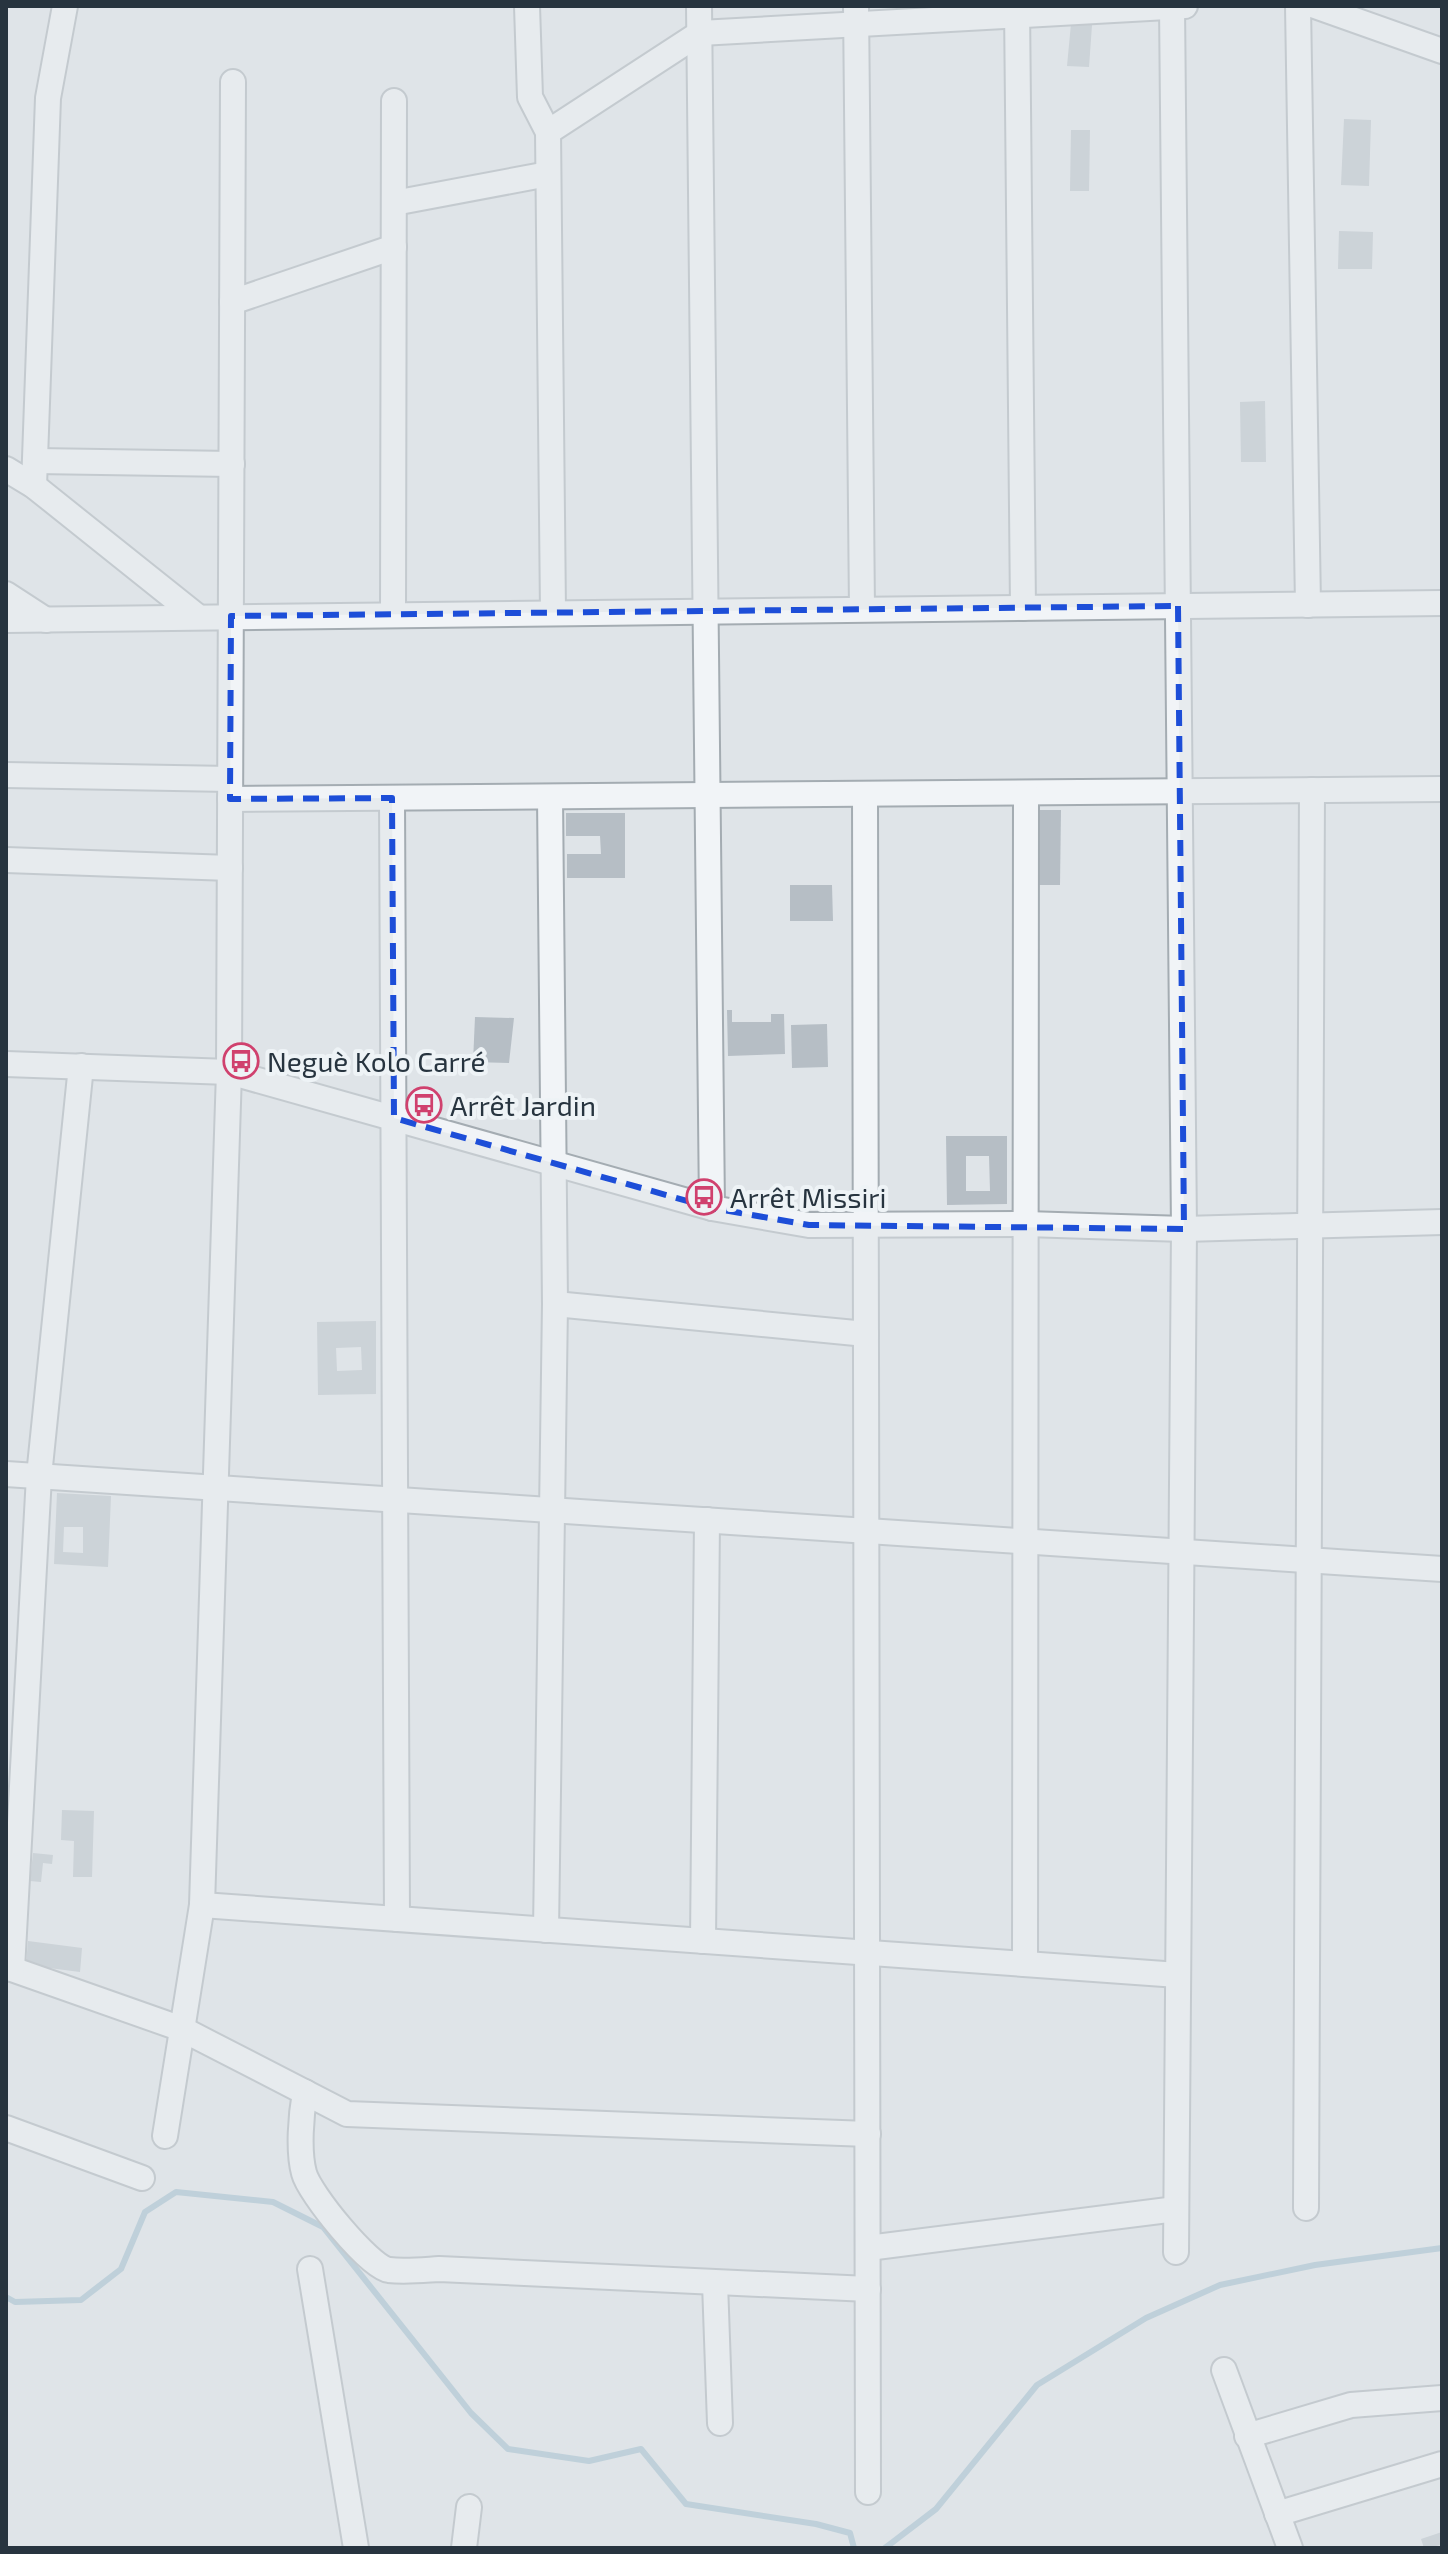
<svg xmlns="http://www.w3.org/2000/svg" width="1448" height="2554" font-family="'Exo 2',sans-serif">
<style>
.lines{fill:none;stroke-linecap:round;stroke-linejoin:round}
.stream{stroke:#99b8c9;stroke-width:6}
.building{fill:#b6bec5;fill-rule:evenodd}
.minor-casing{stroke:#a4acb2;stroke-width:28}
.minor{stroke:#f1f4f7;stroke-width:24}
.marked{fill:none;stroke:#1d4ed8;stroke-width:6;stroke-dasharray:16 10;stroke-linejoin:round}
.labels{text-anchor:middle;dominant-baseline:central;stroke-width:8;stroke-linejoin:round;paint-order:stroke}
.poi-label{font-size:28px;fill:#27343f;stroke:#eef3f6;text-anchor:start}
</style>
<rect width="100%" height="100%" fill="#dfe4e8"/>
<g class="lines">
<g class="stream">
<path d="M6,2297L15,2302L81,2300L121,2269L145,2212L176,2192L273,2202L323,2227L471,2413L508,2449L589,2461L641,2449L686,2504L816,2524L850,2533L854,2548"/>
<path d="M885,2548L936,2509L1037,2385L1146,2318L1220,2285L1315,2265L1442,2248"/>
</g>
</g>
<g class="building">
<path d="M1071,24L1092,25L1089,67L1067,66Z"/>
<path d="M1344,119L1371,120L1369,186L1341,185Z"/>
<path d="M1071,130H1090L1089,191H1070Z"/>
<path d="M1339,231L1373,232L1372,269H1338Z"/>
<path d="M1265,401L1266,462H1241L1240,402Z"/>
<path d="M1038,810H1061L1060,885H1038Z"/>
<path d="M566,813H625V878H567V854H601L600,836H566Z"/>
<path d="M790,885H832L833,921H790Z"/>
<path d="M727,1010H732V1022H771V1014H784L785,1054L728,1056Z"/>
<path d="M475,1017L514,1018L509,1063L473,1062Z"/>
<path d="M827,1024L828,1067L792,1068L791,1025Z"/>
<path d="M946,1136H1007V1204L947,1205ZM966,1156H989L990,1191H966Z"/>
<path d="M376,1321V1394L318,1395L317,1322ZM361,1347L362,1370L337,1371L336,1348Z"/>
<path d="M57,1493L111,1496L108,1567L54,1564ZM64,1527H83V1553L63,1552Z"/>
<path d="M62,1810L94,1811L92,1877H73L74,1841L61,1840Z"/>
<path d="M33,1853L53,1855L52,1864L43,1863L41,1882L30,1881Z"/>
<path d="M28,1941L82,1948L80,1972L26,1965Z"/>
<path d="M1442,2532V2545L1424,2548L1421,2539Z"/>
</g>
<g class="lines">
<defs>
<g id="minor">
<path d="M527,6L530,97L548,132L553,612"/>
<path d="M699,6L712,1208"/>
<path d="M856,6L862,609"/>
<path d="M1017,6L1023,608"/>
<path d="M1172,6L1184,1229L1176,2252"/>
<path d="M1298,6L1308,605"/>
<path d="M1315,6L1442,51"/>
<path d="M548,132L700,33L1185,6"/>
<path d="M394,203L548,174"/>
<path d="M232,302L394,247"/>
<path d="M36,461L232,464"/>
<path d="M6,469L34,486L198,617"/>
<path d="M34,486L48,98L65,6"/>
<path d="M6,594L46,620"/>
<path d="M393,614L394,101"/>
<path d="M6,620L1442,603"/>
<path d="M6,775L230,779"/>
<path d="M865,794L868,2492"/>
<path d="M392,798L397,1919"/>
<path d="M230,799L1442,789"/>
<path d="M6,860L230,868"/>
<path d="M6,1064L229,1072L712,1208L809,1225L1026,1224L1184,1229L1442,1222"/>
<path d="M555,1304L866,1334"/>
<path d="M6,1474L1442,1569"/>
<path d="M202,1905L1178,1975"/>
<path d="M546,1930L555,1304L550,797"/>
<path d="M703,1941L707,1520"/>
<path d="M1025,1964L1026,793"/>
<path d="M6,1967L182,2029L347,2114L868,2134"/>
<path d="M12,1969L39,1476L81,1066"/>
<path d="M305,2092C301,2115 298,2151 304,2173C309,2193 369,2267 389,2270C405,2272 423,2270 439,2269L868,2289"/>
<path d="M6,2128L142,2178"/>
<path d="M165,2136L202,1905L229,1072L233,82"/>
<path d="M1306,2208L1312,790"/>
<path d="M868,2248L1176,2209"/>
<path d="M310,2269L356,2548"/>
<path d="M715,2283L720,2423"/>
<path d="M1224,2370L1290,2548"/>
<path d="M1247,2436L1351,2405L1442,2398"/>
<path d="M1277,2514L1442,2464"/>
<path d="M464,2548L469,2507"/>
</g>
</defs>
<use href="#minor" class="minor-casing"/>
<use href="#minor" class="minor"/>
</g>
<path d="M0 0H1448V2554H0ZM1178,606L1184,1229L809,1225L712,1208L394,1118L392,798L230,799L231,616Z" fill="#dfe4e8" fill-opacity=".55" fill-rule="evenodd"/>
<path class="marked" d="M1178,606L1184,1229L809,1225L712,1208L394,1118L392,798L230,799L231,616Z"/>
<defs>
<symbol id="bus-ring" viewBox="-11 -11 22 22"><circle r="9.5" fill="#eef3f6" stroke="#d0416e" stroke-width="1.5"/><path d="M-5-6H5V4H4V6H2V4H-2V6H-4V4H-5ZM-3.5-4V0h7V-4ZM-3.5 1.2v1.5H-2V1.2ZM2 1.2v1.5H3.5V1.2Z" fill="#d0416e"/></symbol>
</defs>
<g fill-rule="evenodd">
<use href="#bus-ring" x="221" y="1041" width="40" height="40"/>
<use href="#bus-ring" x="404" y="1085" width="40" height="40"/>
<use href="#bus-ring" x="684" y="1177" width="40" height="40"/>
</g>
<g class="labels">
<g class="poi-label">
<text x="267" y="1061">Neguè Kolo Carré</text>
<text x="450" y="1105">Arrêt Jardin</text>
<text x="730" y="1197">Arrêt Missiri</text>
</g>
</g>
<rect width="1448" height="2554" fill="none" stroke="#27343f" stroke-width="16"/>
</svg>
